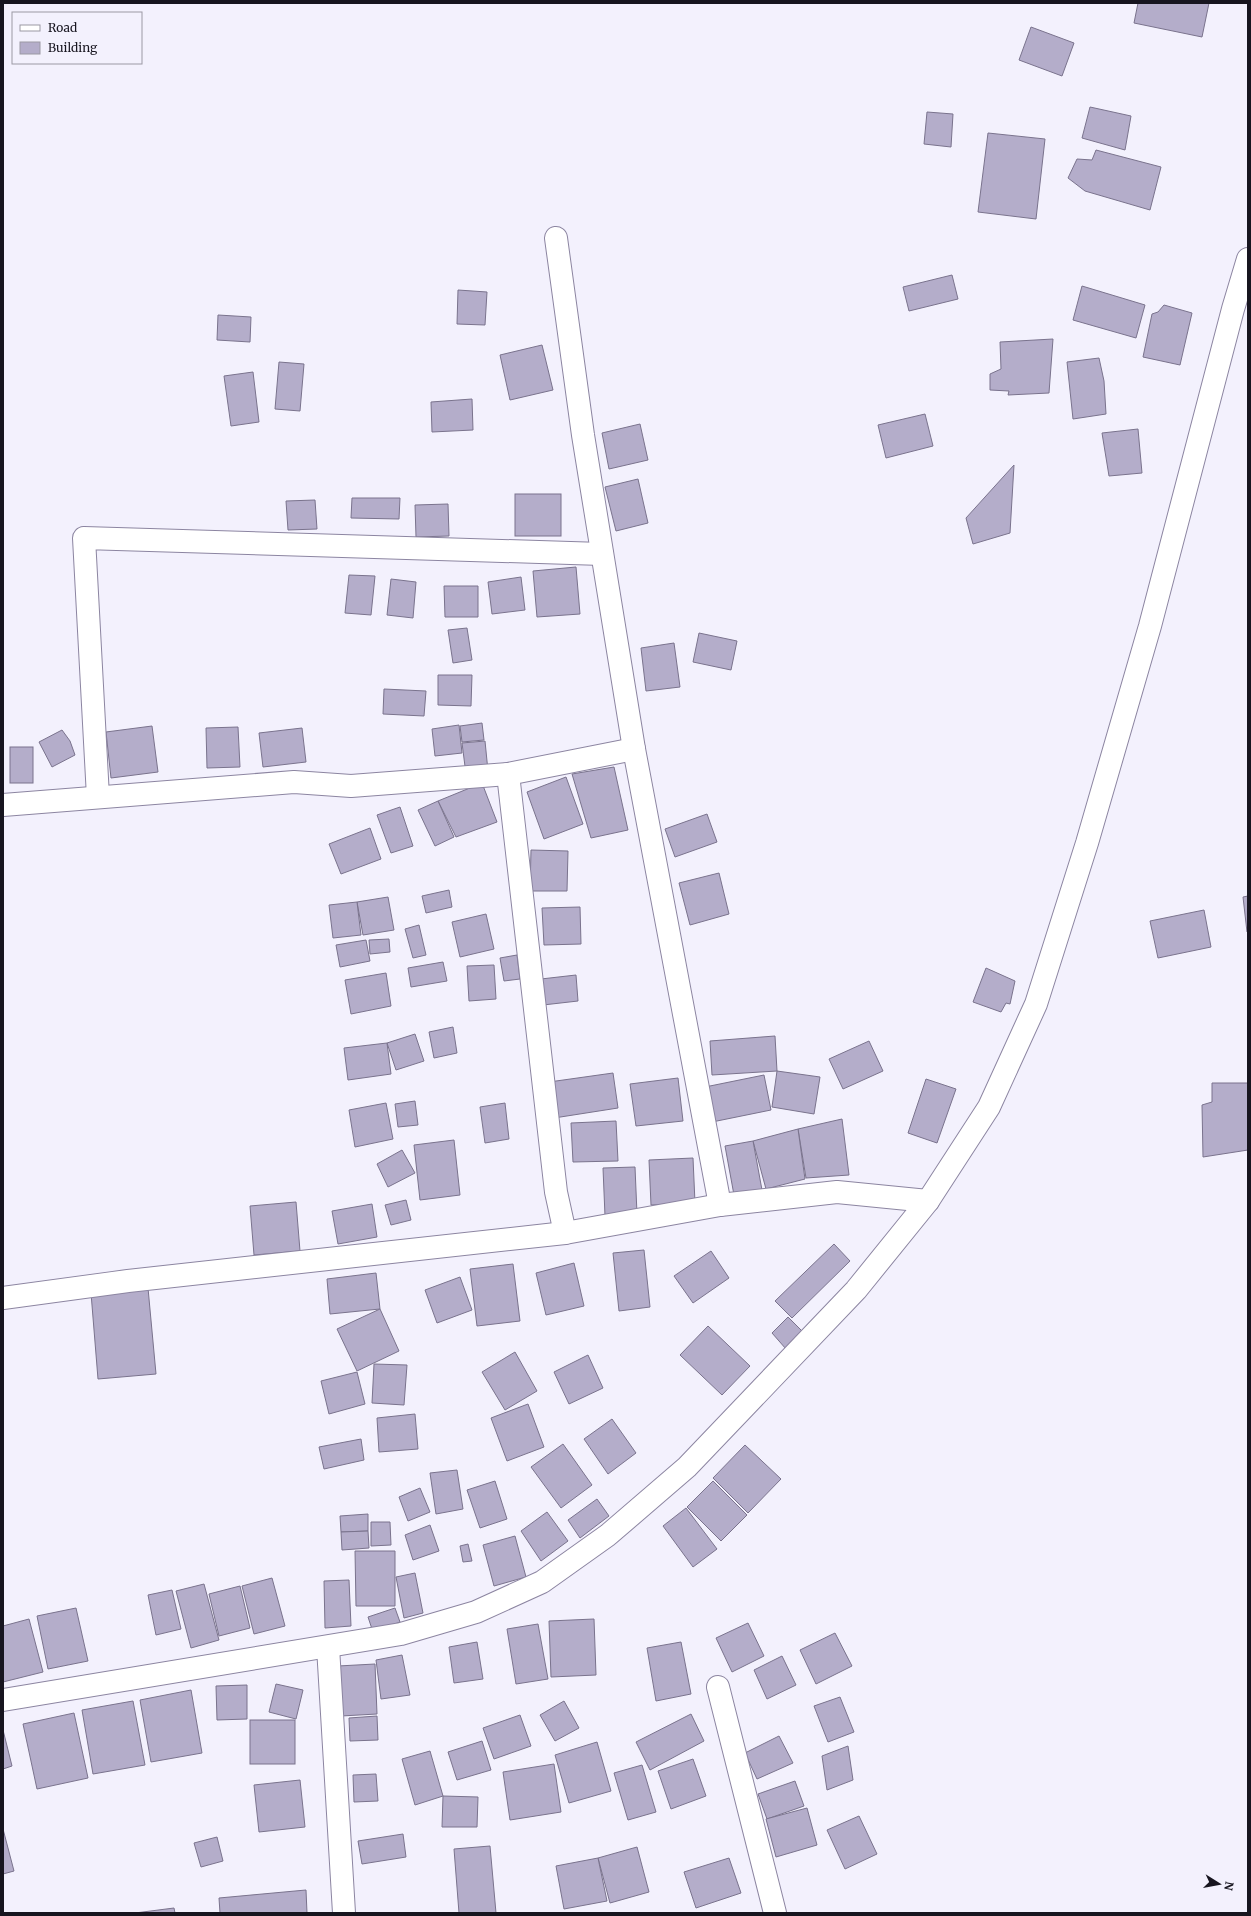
<svg xmlns="http://www.w3.org/2000/svg" width="1251" height="1916" font-family="Merriweather,serif">
<style>
.building{fill:#b4adca;stroke:#7a738d}
.lines{fill:none;stroke-linecap:round;stroke-linejoin:round}
.minor-casing{stroke:#8c85a1;stroke-width:24}
.minor{stroke:#fff;stroke-width:22}
</style>
<rect width="100%" height="100%" fill="#f3f1fd"/>
<g class="building">
<path d="M1138,3H1209L1202,37L1134,23Z"/>
<path d="M1031,27L1074,43L1062,76L1019,60Z"/>
<path d="M1090,107L1131,116L1125,150L1082,138Z"/>
<path d="M927,112L953,114L951,147L924,144Z"/>
<path d="M988,133L1045,139L1036,219L978,212Z"/>
<path d="M1096,150L1161,167L1150,210L1085,191L1068,178L1077,159L1092,160Z"/>
<path d="M952,275L958,299L909,311L903,287Z"/>
<path d="M1082,286L1145,305L1136,338L1073,320Z"/>
<path d="M458,290L487,292L485,325L457,324Z"/>
<path d="M1164,305L1192,313L1180,365L1143,357L1152,314L1158,312Z"/>
<path d="M218,315L251,317L250,342L217,340Z"/>
<path d="M1053,339L1049,393L1008,395L1009,391L990,390V374L1001,369L1000,342Z"/>
<path d="M542,345L553,390L510,400L500,355Z"/>
<path d="M1099,358L1104,381L1106,414L1073,419L1067,362Z"/>
<path d="M279,362L304,364L300,411L275,409Z"/>
<path d="M253,372L259,422L231,426L224,376Z"/>
<path d="M472,399L473,430L432,432L431,402Z"/>
<path d="M925,414L933,446L886,458L878,425Z"/>
<path d="M640,424L648,460L609,469L602,433Z"/>
<path d="M1138,429L1142,473L1109,476L1102,433Z"/>
<path d="M1014,465L1010,533L973,544L966,518Z"/>
<path d="M638,479L648,523L616,531L605,487Z"/>
<rect x="515" y="494" width="46" height="42"/>
<path d="M352,498H400L399,519L351,518Z"/>
<path d="M315,500L317,529L288,530L286,501Z"/>
<path d="M448,504L449,536L416,537L415,505Z"/>
<path d="M576,567L580,614L537,617L533,571Z"/>
<path d="M349,575L375,576L371,615L345,613Z"/>
<path d="M521,577L525,610L492,614L488,582Z"/>
<path d="M391,579L416,582L413,618L387,615Z"/>
<path d="M444,586H478V617H445Z"/>
<path d="M467,628L472,660L453,663L448,630Z"/>
<path d="M699,633L737,641L731,670L693,662Z"/>
<path d="M674,643L680,687L646,691L641,648Z"/>
<path d="M438,675H472L471,706L438,705Z"/>
<path d="M384,689L426,691L424,716L383,714Z"/>
<path d="M482,723L484,740L462,742L460,726Z"/>
<path d="M459,725L462,753L435,756L432,729Z"/>
<path d="M152,726L158,772L111,778L106,732Z"/>
<path d="M238,727L240,767L207,768L206,728Z"/>
<path d="M302,728L306,762L263,767L259,733Z"/>
<path d="M62,730L70,741L75,755L52,767L39,742Z"/>
<path d="M485,741L488,771L466,774L462,743Z"/>
<rect x="10" y="747" width="23" height="36"/>
<path d="M614,767L628,830L591,838L572,774Z"/>
<path d="M566,777L583,824L544,839L527,792Z"/>
<path d="M482,783L497,822L456,837L438,801Z"/>
<path d="M438,801L454,837L435,846L418,810Z"/>
<path d="M400,807L413,846L391,853L377,815Z"/>
<path d="M707,814L717,842L675,857L665,829Z"/>
<path d="M370,828L381,859L341,874L329,844Z"/>
<path d="M531,850L568,851L567,891H530Z"/>
<path d="M719,873L729,914L690,925L679,883Z"/>
<path d="M449,890L452,907L426,913L422,896Z"/>
<path d="M1248,896V932H1247L1243,897Z"/>
<path d="M388,897L394,930L363,935L357,902Z"/>
<path d="M357,902L361,935L333,938L329,905Z"/>
<path d="M580,907L581,944L544,945L542,908Z"/>
<path d="M1204,910L1211,947L1158,958L1150,921Z"/>
<path d="M486,914L494,949L460,957L452,922Z"/>
<path d="M419,925L426,955L413,958L405,929Z"/>
<path d="M389,939L390,952L370,954L369,940Z"/>
<path d="M366,940L370,961L340,967L336,945Z"/>
<path d="M517,955L520,979L504,981L500,958Z"/>
<path d="M443,962L447,981L411,987L408,968Z"/>
<path d="M494,965L496,999L469,1001L467,966Z"/>
<path d="M986,968L1015,981L1010,1004L1006,1003L1001,1012L973,1002Z"/>
<path d="M386,973L391,1006L351,1014L345,980Z"/>
<path d="M576,975L578,1001L543,1005L541,979Z"/>
<path d="M453,1027L457,1053L434,1058L429,1032Z"/>
<path d="M415,1034L424,1061L396,1070L387,1043Z"/>
<path d="M775,1036L777,1071L712,1075L710,1041Z"/>
<path d="M869,1041L883,1071L843,1089L829,1059Z"/>
<path d="M387,1043L391,1074L348,1080L344,1048Z"/>
<path d="M777,1071L820,1077L814,1114L772,1107Z"/>
<path d="M613,1073L618,1108L554,1118L549,1082Z"/>
<path d="M764,1075L771,1110L712,1122L705,1087Z"/>
<path d="M678,1078L683,1121L636,1126L630,1084Z"/>
<path d="M926,1079L956,1089L937,1143L908,1133Z"/>
<path d="M1212,1083H1248V1150L1203,1157L1202,1105L1212,1102Z"/>
<path d="M415,1101L418,1125L398,1127L395,1104Z"/>
<path d="M386,1103L393,1139L355,1147L349,1110Z"/>
<path d="M505,1103L509,1139L485,1143L480,1107Z"/>
<path d="M842,1119L849,1175L806,1178L798,1129Z"/>
<path d="M616,1121L618,1161L573,1162L571,1123Z"/>
<path d="M798,1129L805,1179L766,1189L753,1141Z"/>
<path d="M454,1140L460,1195L420,1200L414,1145Z"/>
<path d="M753,1141L762,1190L734,1195L725,1146Z"/>
<path d="M402,1150L415,1173L388,1187L377,1164Z"/>
<path d="M693,1158L695,1203L651,1205L649,1160Z"/>
<path d="M635,1167L637,1214L605,1216L603,1168Z"/>
<path d="M406,1200L411,1220L391,1225L385,1205Z"/>
<path d="M296,1202L300,1251L254,1255L250,1206Z"/>
<path d="M372,1204L377,1237L338,1244L332,1211Z"/>
<path d="M834,1244L850,1261L792,1318L775,1301Z"/>
<path d="M644,1250L650,1307L619,1311L613,1253Z"/>
<path d="M711,1251L729,1278L693,1303L674,1276Z"/>
<path d="M574,1263L584,1306L546,1315L536,1273Z"/>
<path d="M513,1264L520,1321L477,1326L470,1269Z"/>
<path d="M376,1273L380,1309L330,1314L327,1279Z"/>
<path d="M460,1277L472,1310L437,1323L425,1290Z"/>
<path d="M148,1288L156,1374L98,1379L91,1293Z"/>
<path d="M380,1309L399,1351L357,1371L337,1329Z"/>
<path d="M788,1317L803,1332L786,1349L772,1333Z"/>
<path d="M708,1326L750,1366L722,1395L680,1355Z"/>
<path d="M515,1352L537,1391L505,1410L482,1372Z"/>
<path d="M588,1355L603,1388L569,1404L554,1372Z"/>
<path d="M374,1364L407,1365L404,1405L372,1403Z"/>
<path d="M357,1372L365,1404L329,1414L321,1381Z"/>
<path d="M528,1404L544,1447L507,1461L491,1418Z"/>
<path d="M415,1414L418,1449L379,1452L377,1418Z"/>
<path d="M612,1419L636,1453L608,1474L584,1439Z"/>
<path d="M361,1439L364,1460L324,1469L319,1447Z"/>
<path d="M563,1444L592,1485L561,1508L531,1467Z"/>
<path d="M745,1445L781,1479L748,1513L713,1478Z"/>
<path d="M457,1470L463,1509L436,1514L430,1473Z"/>
<path d="M495,1481L507,1519L480,1528L467,1490Z"/>
<path d="M713,1481L747,1515L721,1541L687,1507Z"/>
<path d="M420,1488L430,1512L408,1521L399,1497Z"/>
<path d="M597,1499L609,1516L580,1538L568,1520Z"/>
<path d="M686,1508L717,1549L693,1567L663,1526Z"/>
<path d="M547,1512L568,1541L541,1561L521,1531Z"/>
<path d="M368,1514V1531L341,1532L340,1516Z"/>
<path d="M371,1522H390L391,1545L371,1546Z"/>
<path d="M430,1525L439,1551L413,1560L405,1535Z"/>
<path d="M368,1531L369,1548L342,1550L341,1532Z"/>
<path d="M515,1536L526,1577L494,1586L483,1545Z"/>
<path d="M468,1544L472,1561L463,1562L460,1546Z"/>
<path d="M355,1551H395V1606H356Z"/>
<path d="M415,1573L423,1613L404,1618L396,1577Z"/>
<path d="M272,1578L285,1626L254,1634L242,1586Z"/>
<path d="M349,1580L351,1626L325,1628L324,1581Z"/>
<path d="M204,1584L219,1640L191,1648L176,1591Z"/>
<path d="M240,1586L250,1628L219,1636L209,1594Z"/>
<path d="M172,1590L181,1629L156,1635L148,1595Z"/>
<path d="M76,1608L88,1661L48,1669L37,1616Z"/>
<path d="M395,1608L400,1622L373,1632L368,1617Z"/>
<path d="M29,1619L43,1672L3,1682V1626Z"/>
<path d="M594,1619L596,1675L551,1677L549,1621Z"/>
<path d="M748,1623L764,1656L732,1672L716,1638Z"/>
<path d="M538,1624L548,1679L516,1684L507,1629Z"/>
<path d="M835,1633L852,1666L816,1684L800,1650Z"/>
<path d="M477,1642L483,1679L454,1683L449,1647Z"/>
<path d="M681,1642L691,1694L656,1701L647,1648Z"/>
<path d="M402,1655L410,1695L381,1699L376,1660Z"/>
<path d="M782,1656L796,1685L767,1699L754,1670Z"/>
<path d="M375,1664L377,1714L341,1716L338,1666Z"/>
<path d="M276,1684L303,1690L296,1719L269,1712Z"/>
<path d="M247,1685V1719L217,1720L216,1686Z"/>
<path d="M191,1690L202,1753L151,1762L140,1700Z"/>
<path d="M840,1697L854,1732L828,1742L814,1706Z"/>
<path d="M133,1701L145,1765L93,1774L82,1710Z"/>
<path d="M564,1701L579,1728L555,1741L540,1715Z"/>
<path d="M74,1713L88,1778L37,1789L23,1724Z"/>
<path d="M691,1714L704,1741L650,1770L636,1742Z"/>
<path d="M520,1715L531,1746L494,1759L483,1728Z"/>
<path d="M377,1716L378,1740L350,1741L349,1718Z"/>
<rect x="250" y="1720" width="45" height="44"/>
<path d="M3,1730L12,1766L3,1769Z"/>
<path d="M779,1736L793,1763L757,1779L745,1753Z"/>
<path d="M482,1741L491,1770L457,1780L448,1752Z"/>
<path d="M597,1742L611,1791L569,1803L555,1755Z"/>
<path d="M848,1746L853,1780L827,1790L822,1756Z"/>
<path d="M430,1751L443,1796L415,1805L402,1759Z"/>
<path d="M693,1759L706,1796L671,1809L658,1771Z"/>
<path d="M554,1764L561,1812L510,1820L503,1772Z"/>
<path d="M642,1765L656,1812L628,1820L614,1773Z"/>
<path d="M376,1774L378,1801L354,1802L353,1775Z"/>
<path d="M300,1780L305,1827L259,1832L254,1785Z"/>
<path d="M795,1781L804,1806L767,1819L758,1794Z"/>
<path d="M443,1796L478,1797L477,1827H442Z"/>
<path d="M807,1808L817,1845L776,1857L766,1819Z"/>
<path d="M859,1816L877,1854L845,1869L827,1830Z"/>
<path d="M3,1829L14,1871L3,1874Z"/>
<path d="M403,1834L406,1857L362,1864L358,1841Z"/>
<path d="M217,1837L223,1861L201,1867L194,1843Z"/>
<path d="M490,1846L496,1913H459L454,1849Z"/>
<path d="M637,1847L649,1892L610,1903L598,1858Z"/>
<path d="M598,1858L607,1901L564,1909L556,1866Z"/>
<path d="M729,1858L741,1893L696,1908L684,1872Z"/>
<path d="M306,1890L307,1913H220L219,1898Z"/>
<path d="M174,1908L175,1913H135Z"/>
</g>
<g class="lines">
<defs>
<g id="minor">
<path d="M556,238L583,435L634,749L720,1205"/>
<path d="M508,774L556,1192L565,1233"/>
<path d="M98,797L84,538L602,554"/>
<path d="M3,805L294,782L351,786L508,774L634,749"/>
<path d="M3,1298L128,1281L565,1233L720,1205L837,1192L928,1201"/>
<path d="M328,1647L344,1913"/>
<path d="M718,1687L775,1913"/>
<path d="M3,1700L401,1634L476,1612L542,1582L608,1535L687,1467L856,1290L928,1201L989,1107L1036,1004L1087,843L1150,626L1233,309L1248,259"/>
</g>
</defs>
<use href="#minor" class="minor-casing"/>
<use href="#minor" class="minor"/>
</g>
<rect width="1251" height="1916" fill="none" stroke="#17151f" stroke-width="8"/>
<rect x="12" y="12" width="130" height="52" fill="#f3f1fd" stroke="#9b99a4"/>
<rect x="20" y="25" width="20" height="6" fill="#ffffff" stroke="#9b99a4"/>
<text x="48" y="32" font-size="12" fill="#17151f">Road</text>
<rect x="20" y="42" width="20" height="12" fill="#b4adca" stroke="#9b99a4"/>
<text x="48" y="52" font-size="12" fill="#17151f">Building</text>
<g transform="translate(1219 1884) rotate(101)" stroke="#f3f1fd" stroke-width="3" paint-order="stroke">
<path d="M0-3L7 15L0 10L-7 15Z" fill="#17151f"/>
<text y="-6" font-size="11" font-weight="bold" text-anchor="middle" fill="#17151f">N</text>
</g>
</svg>
